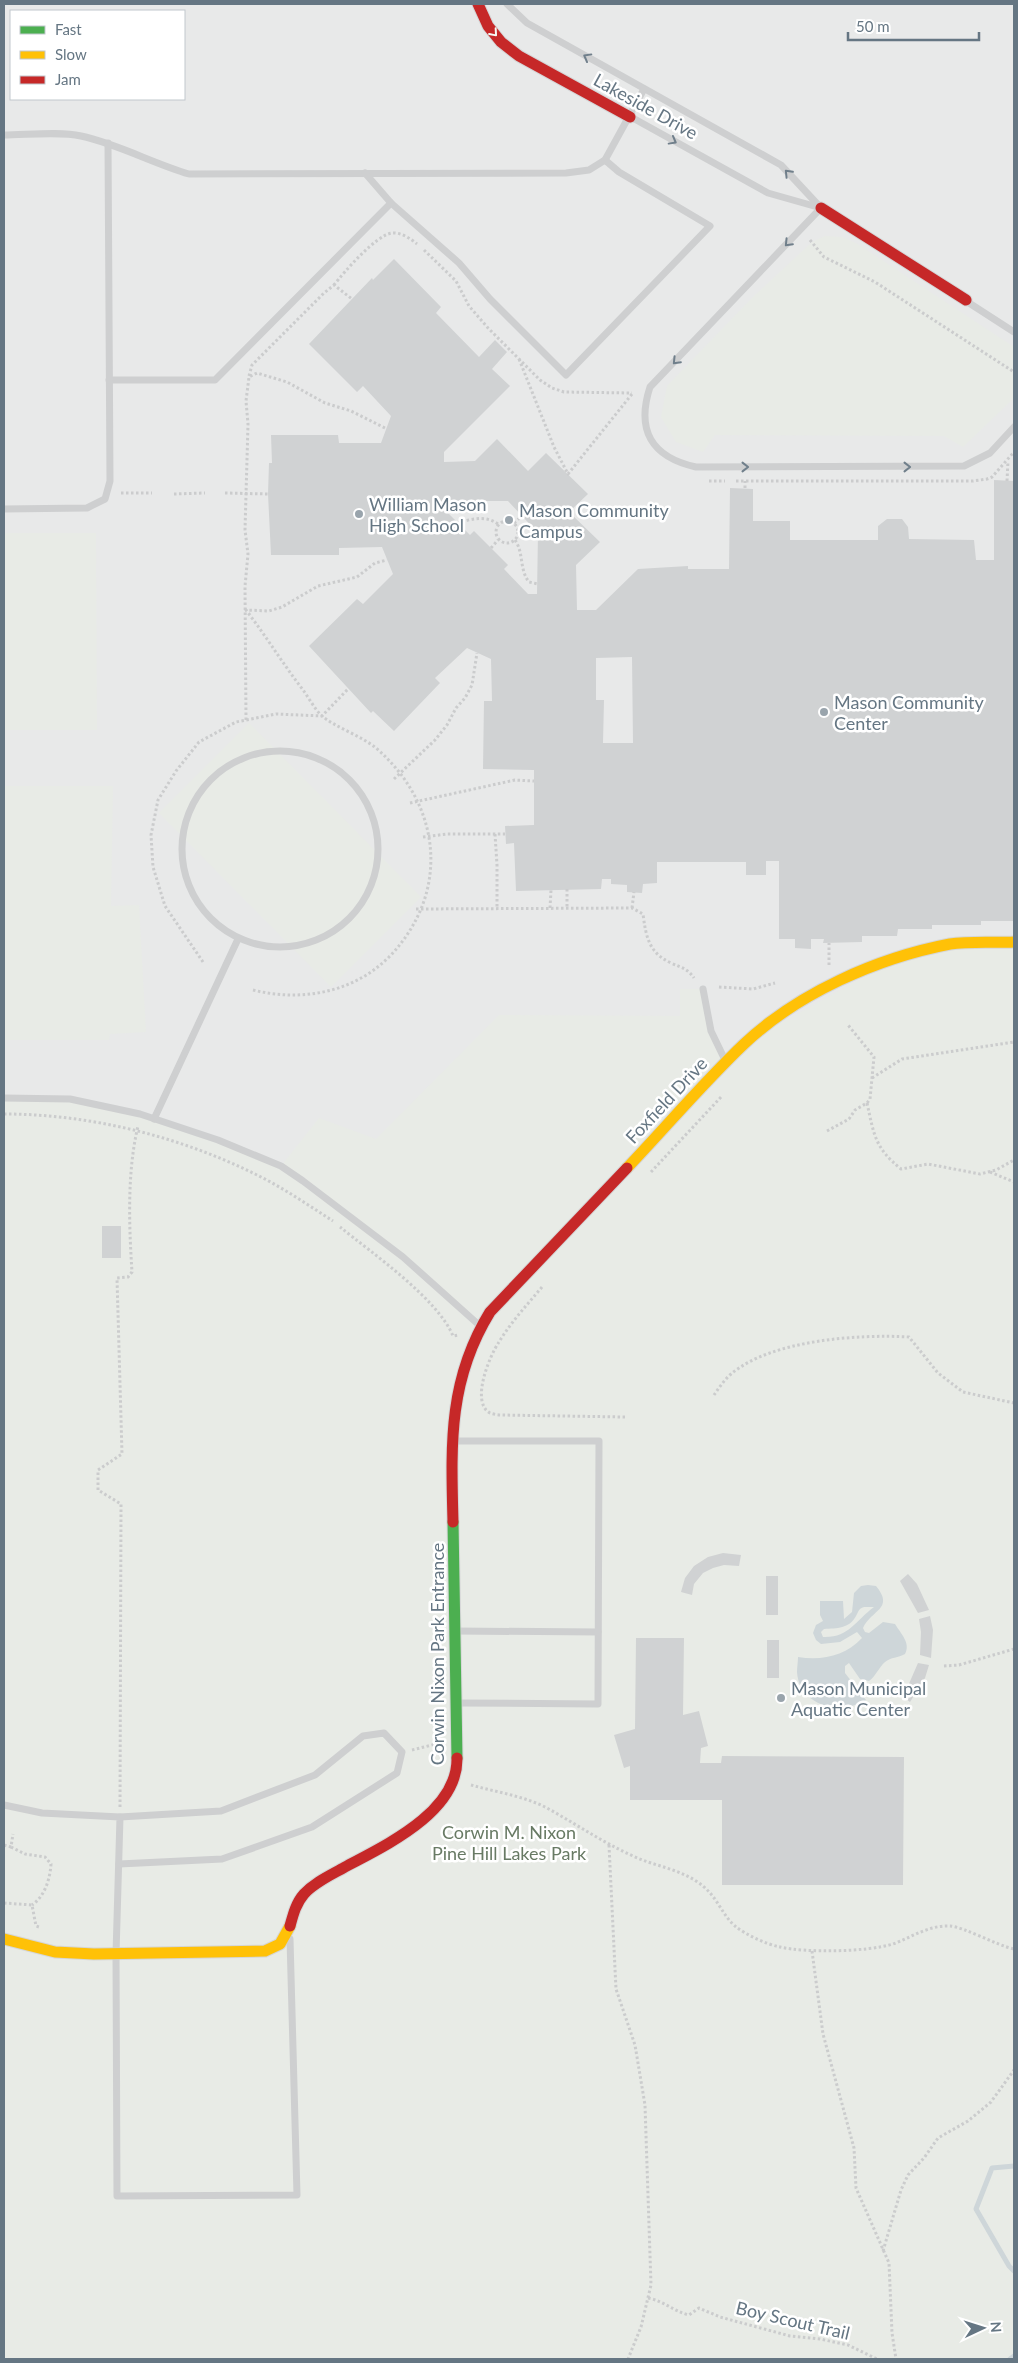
<svg xmlns="http://www.w3.org/2000/svg" width="1018" height="2363" font-family="Lato,sans-serif">
<style>
.built{fill:#e8e9e9;fill-rule:evenodd}
.green{fill:#e8ebe6}
.water{fill:#ced6d9;fill-rule:evenodd}
.lines{fill:none;stroke-linecap:round;stroke-linejoin:round}
.stream{stroke:#ced6d9;stroke-width:5}
.building{fill:#d0d2d3;fill-rule:evenodd}
.fast-casing{stroke:#d5d6d7;stroke-width:13}
.slow-casing{stroke:#d5d6d7;stroke-width:13}
.jam-casing{stroke:#d5d6d7;stroke-width:13}
.path{stroke:#cbcccd;stroke-width:3;stroke-dasharray:2.5 2.5;stroke-linecap:butt}
.lane{stroke:#cecfd0;stroke-width:7}
.fast{stroke:#4caf50;stroke-width:11}
.slow{stroke:#ffc107;stroke-width:11}
.jam{stroke:#c62828;stroke-width:11}
.oneway{stroke:#f6fbf6}
.oneway2{stroke:#707f8b}
.poi-dot{fill:#99a4ac;stroke:#fff;stroke-width:2}
.labels{text-anchor:middle;dominant-baseline:central;stroke-width:5;stroke-linejoin:round;paint-order:stroke}
.street-label{font-size:18px;fill:#657683;stroke:#fff}
.poi-label{font-size:18px;fill:#657683;stroke:#fff;text-anchor:start}
.park-label{font-size:18px;fill:#687a64;stroke:#fff}
</style>
<rect width="100%" height="100%" fill="#f9f9f9"/>
<path class="built" d="M4,4H1014V942L490,1311L4,1098ZM11,11H184V99H11Z"/>
<g class="green">
<path d="M825,236L842,237L856,243L1014,347V398L963,447L944,436L715,435L703,452L676,442L661,417L667,386L752,298L812,242Z"/>
<path d="M6,533H96L97,730H4V535Z"/>
<path d="M249,723L421,897L331,987L159,813Z"/>
<path d="M4,786H113L111,906L139,905L146,1032L110,1034L109,1040H4Z"/>
<path d="M1014,942V2359H4V1098L70,1099L140,1114L281,1166L319,1118L376,1139L499,1015L680,1016V989H703L711,1031L726,1062L745,1043L898,958Z"/>
</g>
<path class="water" d="M868,1585L876,1586C895,1609 871,1610 863,1628L865,1632L869,1633L883,1622L895,1624C901,1634 911,1643 905,1654C898,1658 891,1657 885,1662C879,1667 876,1676 869,1681L860,1679L849,1663L845,1666V1673L866,1700C841,1716 799,1706 797,1672C797,1667 798,1662 798,1657C822,1661 845,1656 862,1638L857,1632L840,1642L821,1644L816,1640L813,1633L816,1625L823,1621L820,1615V1601H843L844,1619L852,1612L854,1593L861,1586ZM864,1607H874C855,1621 849,1638 823,1637L821,1632L824,1629C837,1628 849,1629 856,1616C859,1611 858,1609 864,1607Z"/>
<g class="lines">
<g class="stream">
<path d="M1014,2166L992,2168L976,2209L1009,2266L1014,2271"/>
<path d="M1010,2359L1014,2356"/>
</g>
</g>
<g class="building">
<path d="M394,259L441,307L436,313L479,357L495,340L507,352L492,369L510,386L444,452V462L475,461L497,439L528,471L546,453L588,494L569,512L600,542L576,565L577,610H596L638,569L688,566V569H729L730,488L753,489V521H790V540H878V526L887,519H902L908,527L909,539L974,540L976,560H994V480L1014,481V921H981V925H932V929H898L897,936H862V942L823,943L824,939H811V949L795,948V939H779V861H766V875H746V862H657V883L643,884L642,893L627,892V885L611,884V879H602L601,889L516,891L514,843L506,844L505,826L534,825V770L483,769L484,701H492L491,659L467,648L435,678L440,683L394,731L373,711L371,713L309,646L357,599L363,604L393,574L382,547L339,548V555H271L268,494L269,463H272L271,435H338L339,443H381L391,416L363,386L357,392L309,344L372,278L373,280ZM445,501H508L538,533L537,594H528L504,569L508,565L474,531L470,535L445,510ZM632,657L633,743H603L604,700H596V658Z"/>
<rect x="102" y="1226" width="19" height="32"/>
<path d="M723,1553L741,1555L739,1566L724,1565L713,1568L703,1573L694,1584L692,1595L681,1592L685,1578L694,1566L708,1557Z"/>
<path d="M908,1574L917,1584L929,1610L918,1613L900,1581Z"/>
<rect x="766" y="1576" width="12" height="39"/>
<path d="M930,1616L933,1630L931,1658L920,1655L921,1632L919,1619Z"/>
<path d="M636,1638H684L683,1715L699,1711L708,1746L701,1748L700,1763H721L722,1756L904,1757L903,1885H722V1800H630V1766L624,1768L614,1735L635,1729Z"/>
<rect x="767" y="1640" width="12" height="38"/>
<path d="M918,1663L929,1665L925,1678L910,1702L901,1695L908,1686Z"/>
</g>
<g class="lines">
<defs>
<path id="fast" d="M453,1522L457,1758"/>
<g id="slow">
<path d="M627,1168C666,1127 703,1083 744,1044C798,993 877,958 950,944C970,941 993,943 1014,942"/>
<path d="M4,1939L55,1952L94,1954L265,1951L280,1944L290,1926"/>
</g>
<g id="jam">
<path d="M478,4L488,26L501,42L519,56L630,117"/>
<path d="M821,208L966,300"/>
<path d="M453,1522C451,1445 448,1380 490,1312L627,1168"/>
<path d="M290,1926C293,1915 296,1903 304,1894C315,1882 331,1875 345,1867C386,1845 458,1812 457,1758"/>
</g>
</defs>
<use href="#fast" class="fast-casing"/>
<use href="#slow" class="slow-casing"/>
<use href="#jam" class="jam-casing"/>
<g class="path">
<path d="M810,240L824,257L875,282L1014,372"/>
<path d="M424,250L456,281L469,306L488,328L540,380L552,388L564,392L632,393"/>
<path d="M334,285C344,272 376,235 392,233C401,232 411,239 417,244"/>
<path d="M519,359L554,447L568,474L632,394"/>
<path d="M249,376L252,365L324,293L334,285L352,299"/>
<path d="M709,481H725"/>
<path d="M736,481H973L987,479L992,477L1014,452"/>
<path d="M1007,481L1008,461"/>
<path d="M745,488V481"/>
<path d="M121,493H152"/>
<path d="M225,493L268,494"/>
<path d="M174,494L205,493"/>
<circle cx="507" cy="532" r="11"/>
<path d="M457,523C471,519 486,515 498,524"/>
<path d="M514,523L522,516"/>
<path d="M515,540C524,553 519,569 529,582L538,584"/>
<path d="M491,548L498,540"/>
<path d="M246,720L245,586L248,554L245,530L248,424L246,401L249,377L257,373L287,382L325,403L351,411L387,429"/>
<path d="M394,779L435,740L447,725L456,708L465,698L472,685L477,653"/>
<path d="M410,803L515,780L534,781"/>
<path d="M495,834L497,865V908"/>
<path d="M423,837L447,834H505"/>
<path d="M567,889V908"/>
<path d="M550,908L551,890"/>
<path d="M632,908L634,892"/>
<path d="M416,909L632,908L643,914C646,937 649,953 671,963C682,968 687,968 694,978"/>
<path d="M203,962L165,906L153,867L151,835L158,800L176,771L199,742L236,722L276,714L322,716L348,689"/>
<path d="M829,965V943"/>
<path d="M719,987L753,989L775,983"/>
<path d="M253,990C301,1002 353,993 389,957C451,893 442,805 376,748C360,735 334,727 321,715C314,708 309,698 303,690C283,664 266,636 246,610L269,611L282,607L318,586L357,577L375,563L387,560"/>
<path d="M872,1078L902,1059L1014,1042"/>
<path d="M867,1103C874,1135 875,1148 901,1169L928,1164L980,1174L996,1170L1014,1160"/>
<path d="M4,1114C89,1114 178,1136 255,1174C282,1187 308,1205 333,1221"/>
<path d="M827,1131L849,1119L855,1110L867,1103L870,1099L874,1057L848,1025"/>
<path d="M651,1172L722,1096"/>
<path d="M990,1172L1014,1182"/>
<path d="M340,1227C372,1253 438,1299 453,1336L458,1335"/>
<path d="M542,1287C527,1305 511,1322 499,1342C490,1355 470,1402 490,1413C493,1414 497,1415 501,1415L625,1417"/>
<path d="M714,1395C719,1388 724,1380 731,1374C771,1340 858,1334 909,1337L938,1373L963,1392L1014,1403"/>
<path d="M944,1666L959,1665L1014,1649"/>
<path d="M412,1750L440,1743"/>
<path d="M471,1785C496,1792 524,1796 547,1808C576,1824 602,1842 633,1856C654,1866 676,1868 696,1881C718,1895 720,1913 735,1926C746,1935 766,1944 780,1947C806,1953 867,1952 893,1944C912,1937 929,1925 950,1926C964,1927 996,1945 1014,1949"/>
<path d="M120,1807L121,1504L98,1490V1470L122,1454L117,1278L128,1277L132,1272C129,1225 127,1172 138,1126"/>
<path d="M4,1845L11,1847L13,1834"/>
<path d="M609,1845L616,1989L635,2045L645,2105L651,2285L641,2327L628,2359"/>
<path d="M11,1847L25,1854L45,1857L51,1864C50,1879 45,1896 32,1905"/>
<path d="M4,1903L32,1905L36,1926L39,1927"/>
<path d="M812,1951L823,2034L854,2148L856,2188L889,2263L892,2333L896,2359"/>
<path d="M883,2251L901,2190L908,2175L924,2158L938,2138L968,2121L991,2102L1014,2070"/>
<path d="M648,2298C664,2301 673,2311 689,2315L699,2308L720,2317L790,2336L820,2339L848,2345L877,2359"/>
</g>
<g class="lane">
<path d="M507,4L527,23L781,165L821,208"/>
<path d="M631,117L768,193L821,208"/>
<path d="M4,135C26,135 60,131 81,136C118,144 152,163 189,174L566,173L589,170L605,160L644,89"/>
<path d="M365,173L391,203L459,263L490,299L566,375L710,226L619,172L605,160"/>
<path d="M819,210L650,387C636,430 651,457 696,467L964,466L990,453L1014,427"/>
<path d="M966,301L1014,332"/>
<path d="M109,380H215L391,203"/>
<path d="M4,509L87,508L105,499L110,481L108,143"/>
<circle cx="280" cy="849" r="98"/>
<path d="M703,989L711,1031L725,1060"/>
<path d="M4,1098L70,1099L140,1114L218,1140L281,1166L303,1181L403,1257L479,1325"/>
<path d="M154,1119L238,939"/>
<path d="M453,1441H599L598,1704L458,1703"/>
<path d="M456,1631L598,1632"/>
<path d="M4,1805L42,1813L120,1817L116,1954L117,2196L297,2195L290,1939"/>
<path d="M119,1864L222,1859L312,1827L397,1773L402,1752L384,1733L363,1736L315,1775L221,1811L120,1817"/>
</g>
<use href="#fast" class="fast"/>
<use href="#slow" class="slow"/>
<use href="#jam" class="jam"/>
</g>
<defs><path id="oneway-chevron" d="M-2-3.5L2.5 0L-2 3.5" fill="none" stroke-width="1.6" stroke-linecap="round" stroke-linejoin="round" transform="scale(1.25)"/></defs>
<use class="oneway" href="#oneway-chevron" transform="translate(494 33) rotate(49)"/>
<g class="oneway2">
<use href="#oneway-chevron" transform="translate(587 57) rotate(-151)"/>
<use href="#oneway-chevron" transform="translate(673 141) rotate(29)"/>
<use href="#oneway-chevron" transform="translate(788 173) rotate(-134)"/>
<use href="#oneway-chevron" transform="translate(788 243) rotate(134)"/>
<use href="#oneway-chevron" transform="translate(676 361) rotate(134)"/>
<use href="#oneway-chevron" transform="translate(745 467)"/>
<use href="#oneway-chevron" transform="translate(907 467)"/>
</g>
<g class="poi-dot">
<circle cx="359" cy="514" r="5"/>
<circle cx="509" cy="520" r="5"/>
<circle cx="824" cy="712" r="5"/>
<circle cx="781" cy="1698" r="5"/>
</g>
<g class="labels">
<g class="street-label">
<text transform="translate(646 106) rotate(29)">Lakeside Drive</text>
<text transform="translate(666 1100) rotate(-47)">Foxfield Drive</text>
<text transform="translate(437 1654) rotate(-90)">Corwin Nixon Park Entrance</text>
<text transform="translate(793 2320) rotate(13)">Boy Scout Trail</text>
</g>
<g class="poi-label">
<text x="369" y="504">William Mason<tspan x="369" dy="21">High School</tspan></text>
<text x="519" y="510">Mason Community<tspan x="519" dy="21">Campus</tspan></text>
<text x="834" y="702">Mason Community<tspan x="834" dy="21">Center</tspan></text>
<text x="791" y="1688">Mason Municipal<tspan x="791" dy="21">Aquatic Center</tspan></text>
</g>
<g class="park-label">
<text x="509" y="1832">Corwin M. Nixon<tspan x="509" dy="21">Pine Hill Lakes Park</tspan></text>
</g>
</g>
<rect width="1018" height="2363" fill="none" stroke="#657683" stroke-width="10"/>
<rect x="10" y="10" width="175" height="90" fill="#ffffff" stroke="#c1c8cd"/>
<rect x="20" y="26" width="25" height="8" fill="#4caf50" stroke="#c1c8cd"/>
<text x="55" y="35" font-size="15" fill="#657683">Fast</text>
<rect x="20" y="51" width="25" height="8" fill="#ffc107" stroke="#c1c8cd"/>
<text x="55" y="60" font-size="15" fill="#657683">Slow</text>
<rect x="20" y="76" width="25" height="8" fill="#c62828" stroke="#c1c8cd"/>
<text x="55" y="85" font-size="15" fill="#657683">Jam</text>
<g transform="translate(983 2328) rotate(86)" stroke="#ffffff" stroke-width="4" paint-order="stroke">
<path d="M0-4L9 19L0 12L-9 19Z" fill="#657683"/>
<text y="-8" font-size="14" font-weight="bold" text-anchor="middle" fill="#657683">N</text>
</g>
<path d="M848 32v8h131v-8" fill="none" stroke="#657683" stroke-width="2.5"/>
<text x="856" y="32" font-size="15" fill="#657683" stroke="#ffffff" stroke-width="4" paint-order="stroke">50 m</text>
</svg>
